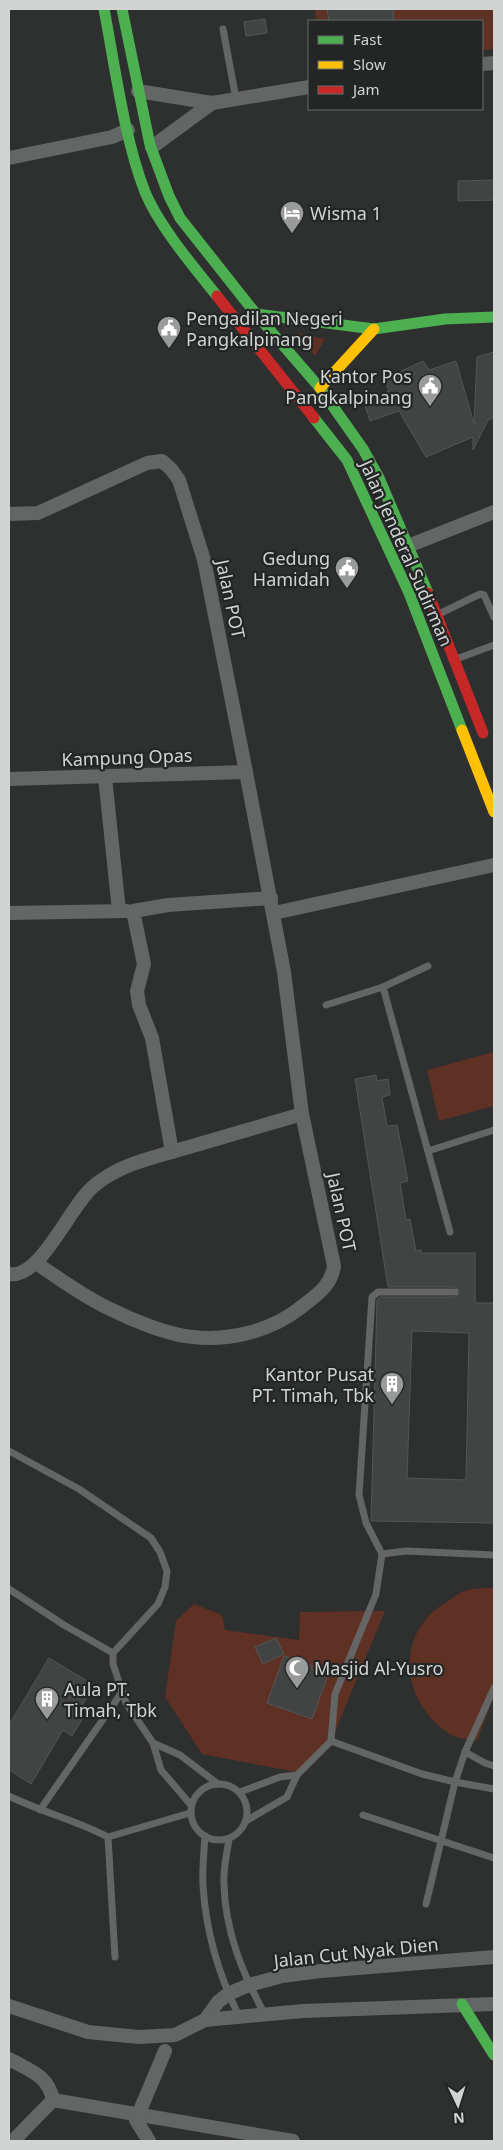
<svg xmlns="http://www.w3.org/2000/svg" width="503" height="2150" font-family="'Noto Sans',sans-serif">
<style>
.green{fill:#5f3024}
.building{fill:#424343;stroke:#545656;fill-rule:evenodd}
.lines{fill:none;stroke-linecap:round;stroke-linejoin:round}
.lane{stroke:#646565;stroke-width:7}
.street{stroke:#646565;stroke-width:14}
.fast{stroke:#4caf50;stroke-width:11}
.slow{stroke:#ffc107;stroke-width:11}
.jam{stroke:#c62828;stroke-width:11}
.labels{text-anchor:middle;dominant-baseline:central;stroke-width:4.5;stroke-linejoin:round;paint-order:stroke}
.poi-label{font-size:18px;fill:#d2d4d3;stroke:#232625;text-anchor:start}
.street-label{font-size:18px;fill:#d2d4d3;stroke:#232625}
</style>
<rect width="100%" height="100%" fill="#2e2f2f"/>
<g class="green">
<path d="M315,9H494V49L482,50V21H316Z"/>
<path d="M296,333L325,339L315,356Z"/>
<path d="M494,1052V1106L439,1121L427,1070Z"/>
<path d="M494,1588V1695L477,1741C470,1739 458,1739 451,1735C400,1702 393,1633 448,1601C454,1597 460,1592 468,1590C476,1588 486,1588 494,1588Z"/>
<path d="M194,1604L222,1615L225,1630L299,1640L300,1612L385,1611L334,1734L302,1773L202,1754L165,1697L176,1621Z"/>
</g>
<g class="building">
<path d="M327,9H393L394,21H329Z"/>
<path d="M265,19L267,33L246,36L244,22Z"/>
<path d="M494,180V200L458,201V181Z"/>
<path d="M494,352V417L488,420L473,450V437L426,457L399,411L370,421L364,402L389,391L384,379L423,361L429,370L456,361L474,424L477,357Z"/>
<path d="M376,1075L377,1081L388,1079L390,1095L382,1097L387,1126L397,1125L408,1181L400,1183L406,1220L410,1219L416,1251L421,1250V1253H475V1303H494V1523L371,1521L377,1300L380,1297H455L460,1292L455,1287H388L355,1079ZM412,1331L469,1333L466,1480L407,1478Z"/>
<path d="M276,1638L284,1654L263,1664L255,1647Z"/>
<path d="M284,1656L313,1666L311,1669L328,1675L312,1719L267,1703Z"/>
<path d="M49,1658L94,1685L78,1712L84,1716L72,1736L63,1730L31,1784L9,1770V1725Z"/>
</g>
<g class="lines">
<g class="lane">
<path d="M223,29L236,99"/>
<path d="M441,613L480,594L484,595L494,617"/>
<path d="M459,658L494,645"/>
<path d="M383,987L450,1232"/>
<path d="M326,1005L383,987L428,966"/>
<path d="M428,1151L494,1130"/>
<path d="M9,1451L79,1489L151,1538L160,1552L167,1571L165,1587L158,1604L113,1653"/>
<path d="M382,1554L366,1523L359,1495L372,1297L378,1292H455"/>
<path d="M9,1589L64,1625L113,1653V1664L126,1703L153,1743L161,1770L191,1805"/>
<path d="M494,1688L465,1752L455,1782L494,1789"/>
<path d="M331,1741L422,1774L455,1782L426,1904"/>
<path d="M153,1743L180,1755L218,1784"/>
<path d="M465,1752L485,1763L494,1766"/>
<circle cx="219" cy="1812" r="28"/>
<path d="M240,1792L280,1777L297,1775"/>
<path d="M9,1796C41,1812 76,1820 108,1837"/>
<path d="M40,1810L122,1692"/>
<path d="M363,1815L494,1858"/>
<path d="M246,1821L287,1797L297,1775L331,1741L335,1694L376,1594L382,1554L406,1551L494,1555"/>
<path d="M205,1836C204,1852 202,1870 203,1886C206,1931 219,1976 239,2016"/>
<path d="M229,1839C227,1853 223,1870 224,1884C225,1932 243,1974 265,2015"/>
<path d="M115,1957L108,1837L190,1813"/>
</g>
<g class="street">
<path d="M482,64L494,63"/>
<path d="M138,91L212,103L309,87"/>
<path d="M152,147L212,103"/>
<path d="M9,158L112,137L128,130"/>
<path d="M9,514L38,513L147,463L162,461L171,469L179,480L204,560L246,772L284,972L302,1114L334,1266C331,1287 315,1296 300,1308C271,1331 230,1341 193,1337C168,1335 132,1320 110,1309C84,1297 60,1279 36,1263"/>
<path d="M408,546L494,512"/>
<path d="M105,777L119,911"/>
<path d="M9,779L246,772"/>
<path d="M9,913L127,911"/>
<path d="M274,913L494,865"/>
<path d="M172,1152L152,1038L139,1005L137,991L144,964L133,911L168,905L271,898"/>
<path d="M9,1274C41,1280 71,1203 95,1185C122,1163 156,1157 189,1147C227,1136 264,1125 302,1114"/>
<path d="M9,2006L88,2032L139,2037L175,2035L205,2020L218,2002L228,1994L249,1985L282,1976L321,1971L494,1957"/>
<path d="M205,2020L303,2011L494,2004"/>
<path d="M9,2059C29,2070 48,2075 53,2100"/>
<path d="M13,2141L53,2100L293,2141"/>
<path d="M149,2141L136,2120L165,2051"/>
</g>
<g class="fast">
<path d="M104,9C115,66 124,138 145,192C159,226 193,266 217,296"/>
<path d="M122,9L150,145L169,196L180,218L256,314L320,388L363,449L379,478L428,593"/>
<path d="M250,319L256,314L374,329L445,319L494,317"/>
<path d="M314,418L347,460L409,593L462,730"/>
<path d="M462,2004L494,2055"/>
</g>
<g class="slow">
<path d="M320,388L374,329"/>
<path d="M462,730L494,812"/>
</g>
<g class="jam">
<path d="M217,296L314,418"/>
<path d="M428,593L483,733"/>
</g>
</g>
<defs>
<symbol id="hotel-pin" viewBox="-11 -11 22 30"><path d="M0 17L-7.5 6A9.5 9.5 0 1 1 7.5 6Z" fill="#999a9a" stroke="#232625"/><path d="M-6-4.5h1.5V1H6V5H4.5V3h-9V5H-6ZM-4 0a1.8 1.8 0 1 1 3.6 0ZM.5 0V-2.5h3Q6-2.5 6 0Z" fill="#fff"/></symbol>
<symbol id="civic-pin" viewBox="-11 -11 22 30"><path d="M0 17L-7.5 6A9.5 9.5 0 1 1 7.5 6Z" fill="#999a9a" stroke="#232625"/><path d="M-.6-6.5H3V-4.5H.6V-3L4-1V1h2V6H-6V1h2V-1L-.6-3ZM-1.2 2.5V6h2.4V2.5Z" fill="#fff"/></symbol>
<symbol id="building-pin" viewBox="-11 -11 22 30"><path d="M0 17L-7.5 6A9.5 9.5 0 1 1 7.5 6Z" fill="#999a9a" stroke="#232625"/><path d="M-4-6H4V6H1V3H-1V6H-4ZM-2.5-4.3h1.7v1.8h-1.7ZM.8-4.3h1.7v1.8H.8ZM-2.5-1h1.7V.8h-1.7ZM.8-1h1.7V.8H.8Z" fill="#fff"/></symbol>
<symbol id="mosque-pin" viewBox="-11 -11 22 30"><path d="M0 17L-7.5 6A9.5 9.5 0 1 1 7.5 6Z" fill="#999a9a" stroke="#232625"/><path d="M3.5-4.9A6 6 0 1 0 3.5 4.9A5 5 0 1 1 3.5-4.9Z" fill="#fff"/></symbol>
</defs>
<g fill-rule="evenodd">
<use href="#hotel-pin" x="278" y="199" width="28" height="38"/>
<use href="#civic-pin" x="155" y="314" width="28" height="38"/>
<use href="#civic-pin" x="416" y="372" width="28" height="38"/>
<use href="#civic-pin" x="333" y="554" width="28" height="38"/>
<use href="#building-pin" x="378" y="1370" width="28" height="38"/>
<use href="#mosque-pin" x="283" y="1654" width="28" height="38"/>
<use href="#building-pin" x="33" y="1685" width="28" height="38"/>
</g>
<g class="labels">
<g class="poi-label">
<text x="310" y="213">Wisma 1</text>
<text x="186" y="318">Pengadilan Negeri<tspan x="186" dy="21">Pangkalpinang</tspan></text>
<text x="412" y="376" text-anchor="end">Kantor Pos<tspan x="412" dy="21">Pangkalpinang</tspan></text>
<text x="330" y="558" text-anchor="end">Gedung<tspan x="330" dy="21">Hamidah</tspan></text>
<text x="374" y="1374" text-anchor="end">Kantor Pusat<tspan x="374" dy="21">PT. Timah, Tbk</tspan></text>
<text x="314" y="1668">Masjid Al-Yusro</text>
<text x="64" y="1689">Aula PT.<tspan x="64" dy="21">Timah, Tbk</tspan></text>
</g>
<g class="street-label">
<text transform="translate(407 553) rotate(66)">Jalan Jenderal Sudirman</text>
<text transform="translate(231 599) rotate(78)">Jalan POT</text>
<text transform="translate(127 757) rotate(-2)">Kampung Opas</text>
<text transform="translate(342 1212) rotate(78)">Jalan POT</text>
<text transform="translate(356 1952) rotate(-6)">Jalan Cut Nyak Dien</text>
</g>
</g>
<rect width="503" height="2150" fill="none" stroke="#d2d4d3" stroke-width="20"/>
<rect x="308" y="20" width="175" height="90" fill="#232625" stroke="#696c6b"/>
<rect x="318" y="36" width="25" height="8" fill="#4caf50" stroke="#696c6b"/>
<text x="353" y="45" font-size="15" fill="#d2d4d3">Fast</text>
<rect x="318" y="61" width="25" height="8" fill="#ffc107" stroke="#696c6b"/>
<text x="353" y="70" font-size="15" fill="#d2d4d3">Slow</text>
<rect x="318" y="86" width="25" height="8" fill="#c62828" stroke="#696c6b"/>
<text x="353" y="95" font-size="15" fill="#d2d4d3">Jam</text>
<g transform="translate(458 2105) rotate(176)" stroke="#232625" stroke-width="4" paint-order="stroke">
<path d="M0-4L9 19L0 12L-9 19Z" fill="#d2d4d3"/>
<text y="-8" font-size="14" font-weight="bold" text-anchor="middle" fill="#d2d4d3">N</text>
</g>
</svg>
